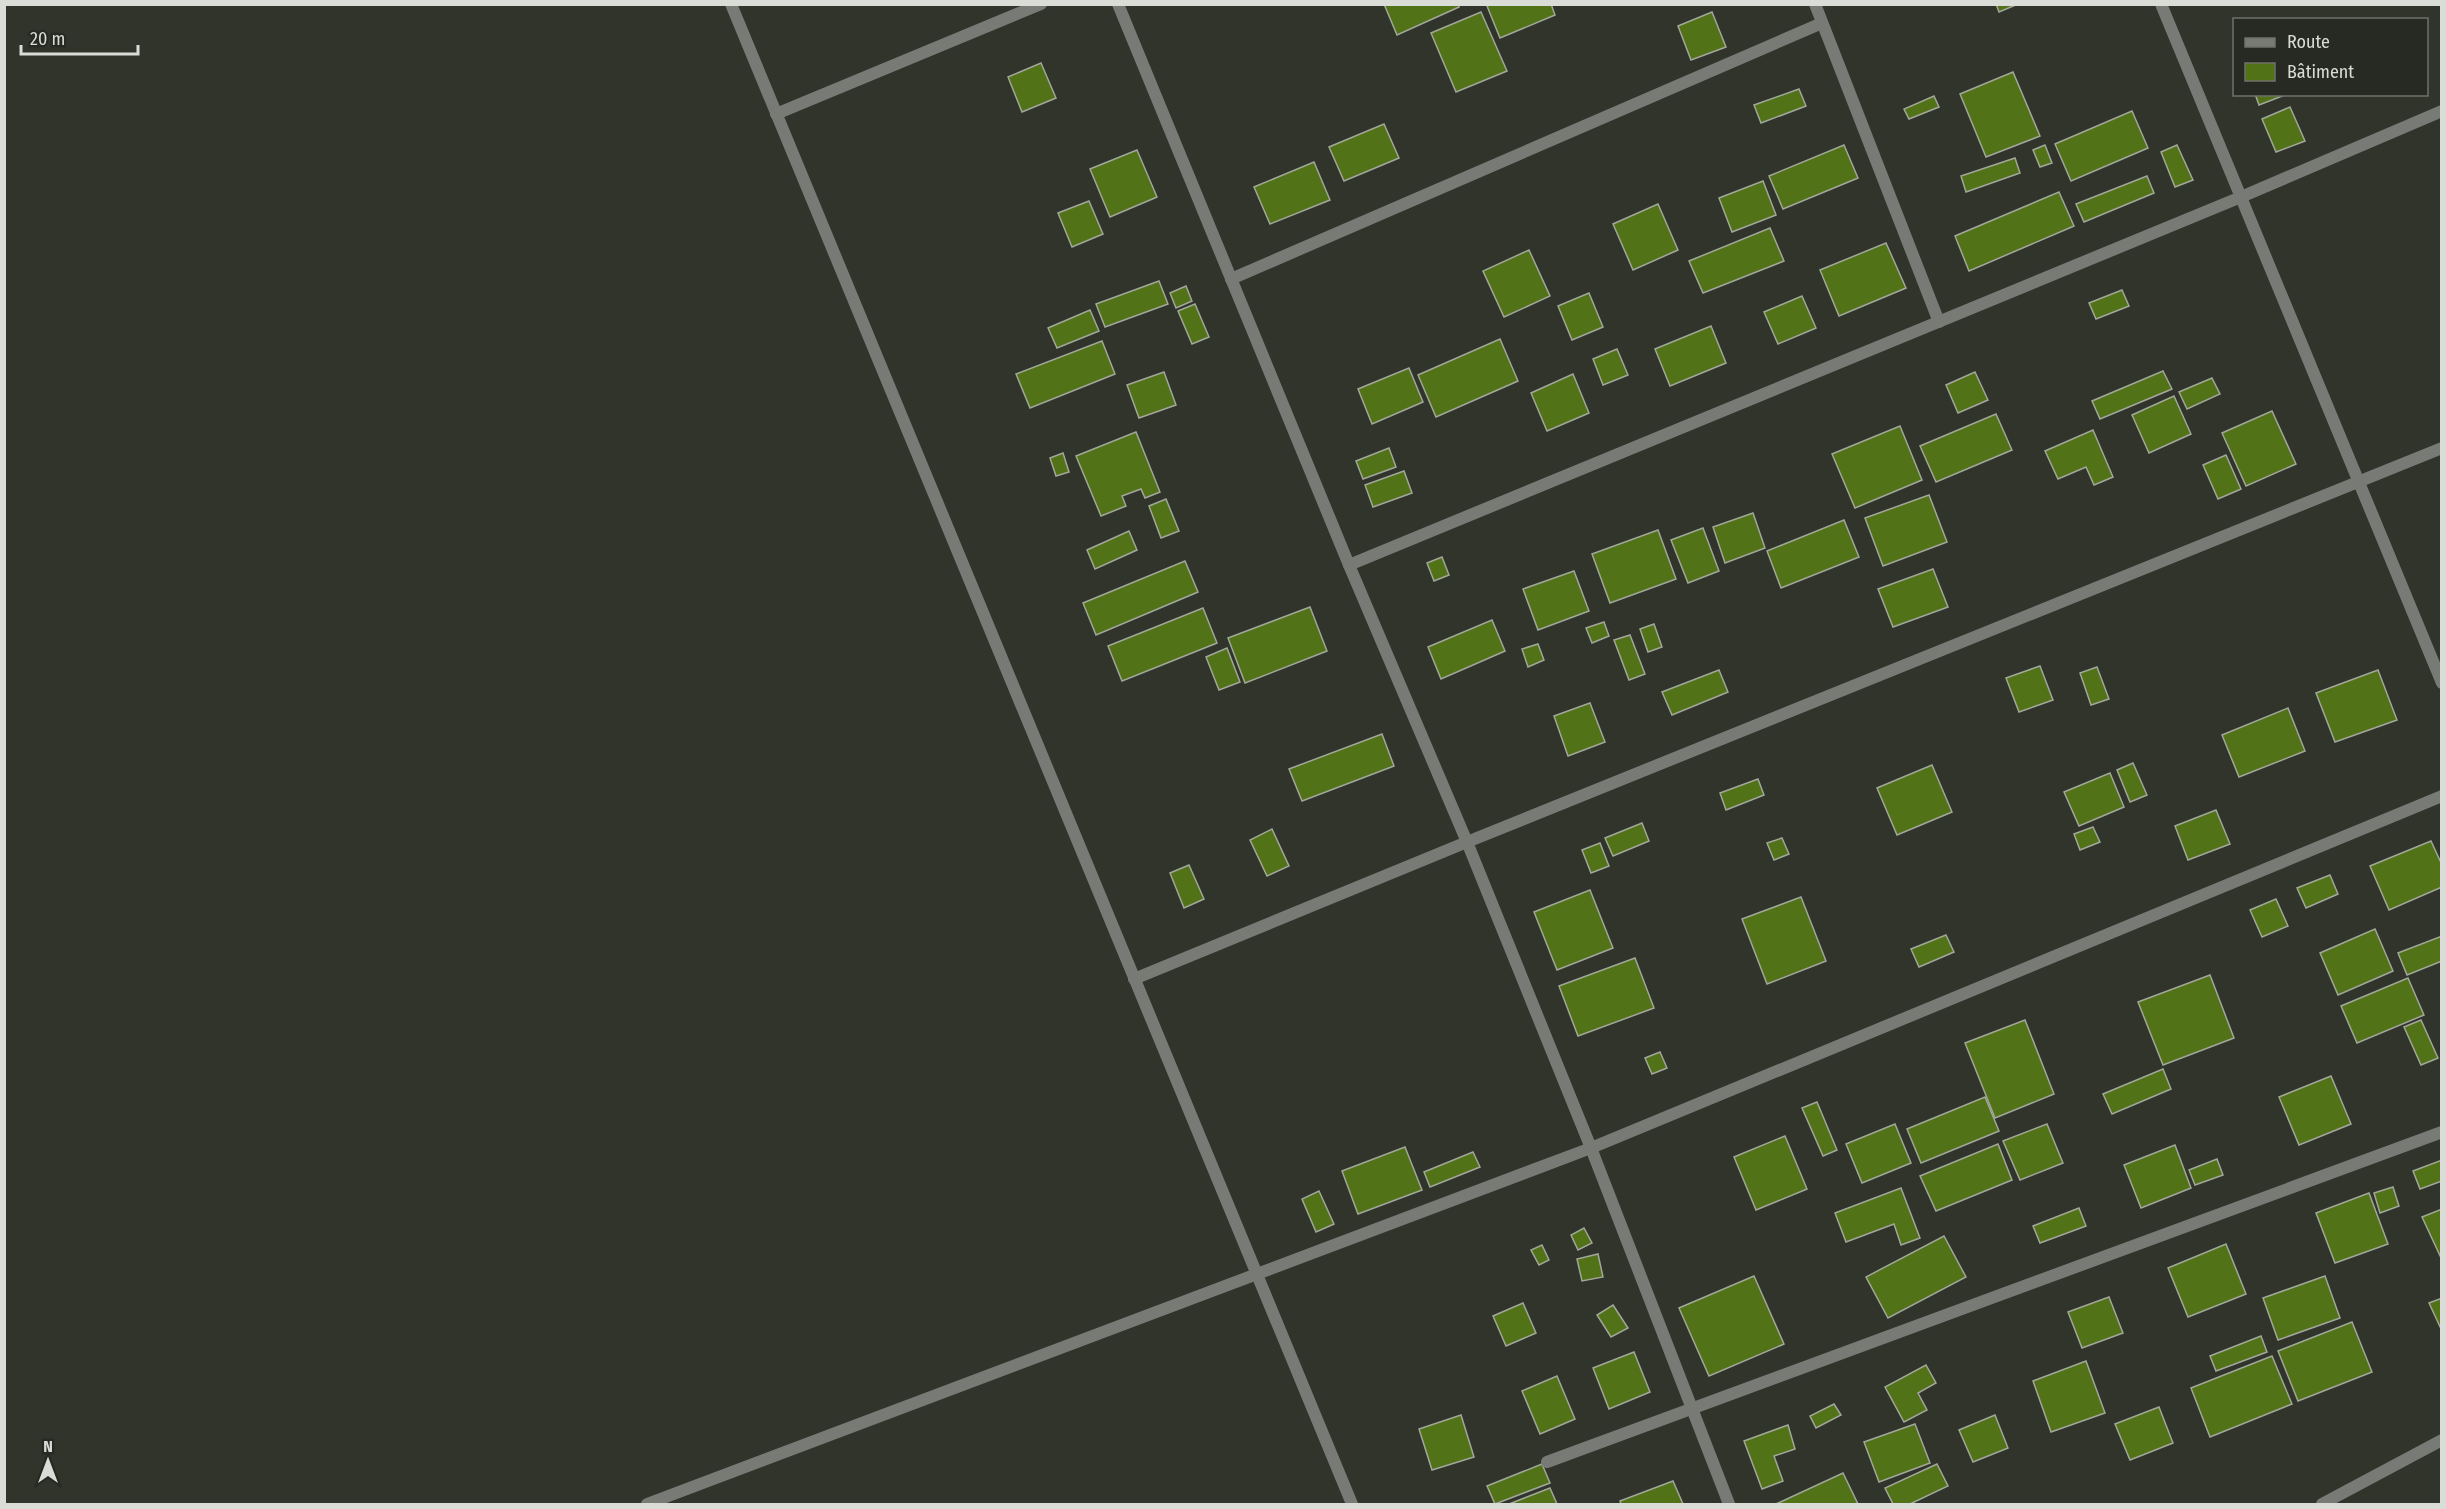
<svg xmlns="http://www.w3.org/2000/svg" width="2446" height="1509" font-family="'Fira Sans Condensed',sans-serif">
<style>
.building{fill:#527217;stroke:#a2a79c;stroke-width:1.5}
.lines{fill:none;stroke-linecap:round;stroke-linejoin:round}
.minor{stroke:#787a75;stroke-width:12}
</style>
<rect width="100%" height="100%" fill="#30342b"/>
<g class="building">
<path d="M1384,4H1458L1459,7L1397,35Z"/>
<path d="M1492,4H1551L1555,15L1500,38L1487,6Z"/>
<path d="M1996,4H2018L1999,12Z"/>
<path d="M1481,12L1507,71L1456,92L1431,33Z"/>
<path d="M1712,12L1726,47L1691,60L1678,26Z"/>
<path d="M1041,63L1056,98L1022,112L1008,77Z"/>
<path d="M2013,72L2040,136L1986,157L1960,94Z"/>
<path d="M1799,89L1806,106L1761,123L1754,105Z"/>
<path d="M2255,94H2285V95L2259,105Z"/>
<path d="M1934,96L1939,107L1909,119L1904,109Z"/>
<path d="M2290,107L2305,141L2276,152L2262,119Z"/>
<path d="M2132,111L2148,148L2071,181L2055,144Z"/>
<path d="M1384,124L1399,158L1344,181L1329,147Z"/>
<path d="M1844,145L1858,178L1783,209L1769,176Z"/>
<path d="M2045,145L2052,163L2040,167L2033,150Z"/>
<path d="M2177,145L2193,180L2175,187L2161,152Z"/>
<path d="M1137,150L1157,197L1110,217L1090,169Z"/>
<path d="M2015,158L2020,173L1966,192L1961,176Z"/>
<path d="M1314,162L1330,200L1270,224L1254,187Z"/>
<path d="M2147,176L2154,193L2084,222L2076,204Z"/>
<path d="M1763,181L1776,215L1732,232L1719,198Z"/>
<path d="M2059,192L2074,226L1969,271L1955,236Z"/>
<path d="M1089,201L1103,234L1072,247L1058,213Z"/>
<path d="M1658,204L1678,250L1633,270L1613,224Z"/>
<path d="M1770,228L1784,261L1703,293L1689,261Z"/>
<path d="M1886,243L1906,288L1839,316L1820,270Z"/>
<path d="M1529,250L1550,296L1504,317L1483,271Z"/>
<path d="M1159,281L1168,304L1105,327L1096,304Z"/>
<path d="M1186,286L1192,301L1176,308L1170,293Z"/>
<path d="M2122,290L2129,306L2096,319L2089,303Z"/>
<path d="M1589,293L1603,327L1572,340L1558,306Z"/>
<path d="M1802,296L1816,328L1778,344L1764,312Z"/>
<path d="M1195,304L1209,337L1192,344L1178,311Z"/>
<path d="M1090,310L1099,331L1057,348L1048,328Z"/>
<path d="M1711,326L1726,363L1670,386L1655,349Z"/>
<path d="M1500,339L1518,381L1436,417L1418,375Z"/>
<path d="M1102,341L1115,374L1030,408L1016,374Z"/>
<path d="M1617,349L1628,375L1603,385L1593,359Z"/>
<path d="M1409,368L1423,402L1372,424L1358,389Z"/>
<path d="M2163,371L2172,389L2100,419L2092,401Z"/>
<path d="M1164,372L1176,405L1139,418L1127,385Z"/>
<path d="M1975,372L1988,400L1958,413L1946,385Z"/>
<path d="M1573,374L1589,413L1547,431L1531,393Z"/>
<path d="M2212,378L2220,394L2187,409L2179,392Z"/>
<path d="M2174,396L2191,434L2149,453L2132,415Z"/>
<path d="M2272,411L2296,464L2246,486L2222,433Z"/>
<path d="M1996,414L2012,450L1936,482L1920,446Z"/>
<path d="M1900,426L1922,480L1855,508L1832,454Z"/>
<path d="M2093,430L2113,477L2094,485L2086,467L2058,479L2045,451Z"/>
<path d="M1136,432L1160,492L1145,498L1141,489L1122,496L1126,506L1101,516L1076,456Z"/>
<path d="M1389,448L1396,467L1363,479L1356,461Z"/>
<path d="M1063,453L1069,472L1056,476L1050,458Z"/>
<path d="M2226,455L2241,489L2218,499L2203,465Z"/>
<path d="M1404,471L1412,493L1373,507L1365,485Z"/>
<path d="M1929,495L1947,542L1883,566L1865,518Z"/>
<path d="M1166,499L1179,531L1161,538L1149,506Z"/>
<path d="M1753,513L1765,548L1725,563L1713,527Z"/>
<path d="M1844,520L1859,557L1781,588L1767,551Z"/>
<path d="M1703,528L1719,571L1688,583L1671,540Z"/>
<path d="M1658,530L1676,579L1610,603L1592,554Z"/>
<path d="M1129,531L1137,550L1095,569L1087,550Z"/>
<path d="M1442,557L1449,575L1434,581L1427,563Z"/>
<path d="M1185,561L1198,592L1096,635L1083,603Z"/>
<path d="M1933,569L1948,607L1893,627L1878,589Z"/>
<path d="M1574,571L1589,611L1538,630L1523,589Z"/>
<path d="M1310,607L1327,651L1245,683L1228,638Z"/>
<path d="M1203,608L1217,643L1122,681L1108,646Z"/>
<path d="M1492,620L1505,651L1441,679L1428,647Z"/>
<path d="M1604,622L1609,636L1592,643L1586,628Z"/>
<path d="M1654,624L1662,647L1648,652L1640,629Z"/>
<path d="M1630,635L1645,674L1629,680L1614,640Z"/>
<path d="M1538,644L1544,660L1528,667L1522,649Z"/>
<path d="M1227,648L1240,682L1219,690L1206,657Z"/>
<path d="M2040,666L2053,700L2019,712L2006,678Z"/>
<path d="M2097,667L2109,699L2091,705L2080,673Z"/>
<path d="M1719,670L1728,692L1672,715L1662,692Z"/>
<path d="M2378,670L2397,720L2335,742L2316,693Z"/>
<path d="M1590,703L1605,742L1568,756L1554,716Z"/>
<path d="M2288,708L2305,751L2239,777L2222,735Z"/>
<path d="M1382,734L1394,766L1302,801L1289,769Z"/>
<path d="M2133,763L2147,795L2130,802L2117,770Z"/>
<path d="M1932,765L1952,812L1897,835L1877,788Z"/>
<path d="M2110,773L2124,807L2079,826L2064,792Z"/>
<path d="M1758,779L1764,795L1726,810L1720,793Z"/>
<path d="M2216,810L2230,844L2188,860L2175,826Z"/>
<path d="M1642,823L1649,841L1613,856L1605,838Z"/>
<path d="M2093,827L2100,842L2080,850L2074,834Z"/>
<path d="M1272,829L1289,866L1267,876L1250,840Z"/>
<path d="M1782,838L1789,854L1774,860L1767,843Z"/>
<path d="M2431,841L2442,865V887L2389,910L2370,866Z"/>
<path d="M1600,843L1609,866L1591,873L1582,850Z"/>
<path d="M1189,865L1204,899L1184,908L1170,873Z"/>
<path d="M2330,875L2338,894L2306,908L2297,888Z"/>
<path d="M1590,890L1613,948L1557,970L1534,912Z"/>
<path d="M1801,897L1826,961L1767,984L1742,919Z"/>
<path d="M2276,899L2288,926L2262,937L2250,910Z"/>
<path d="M2375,929L2393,971L2338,995L2320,953Z"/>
<path d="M1946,935L1954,952L1919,967L1911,949Z"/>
<path d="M2442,936V961L2407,975L2398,953Z"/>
<path d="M1635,958L1654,1008L1578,1036L1559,986Z"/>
<path d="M2210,975L2234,1038L2163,1065L2138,1002Z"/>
<path d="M2408,978L2424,1015L2357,1043L2341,1006Z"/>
<path d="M2025,1020L2054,1094L1995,1118L1965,1043Z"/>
<path d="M2421,1020L2438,1058L2421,1065L2404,1027Z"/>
<path d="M1660,1052L1667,1068L1652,1074L1645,1058Z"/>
<path d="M2163,1069L2171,1089L2112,1114L2103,1094Z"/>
<path d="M2331,1076L2351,1124L2299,1145L2279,1097Z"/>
<path d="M1985,1097L1999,1131L1921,1163L1907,1129Z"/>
<path d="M1817,1102L1837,1150L1823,1156L1802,1108Z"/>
<path d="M1895,1124L1911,1163L1862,1183L1846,1144Z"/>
<path d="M2047,1124L2063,1163L2020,1180L2003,1141Z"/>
<path d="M1785,1136L1807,1189L1756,1210L1734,1157Z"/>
<path d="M1998,1144L2012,1180L1936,1211L1920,1176Z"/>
<path d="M2175,1145L2191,1188L2141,1208L2124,1165Z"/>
<path d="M1405,1147L1422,1190L1358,1214L1342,1171Z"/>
<path d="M1473,1152L1480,1167L1430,1187L1424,1172Z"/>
<path d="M2217,1159L2223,1175L2195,1185L2189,1170Z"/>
<path d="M2442,1160V1181L2420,1189L2413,1171Z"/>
<path d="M2393,1187L2399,1206L2380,1213L2374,1193Z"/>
<path d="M1901,1188L1920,1238L1901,1245L1894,1224L1846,1242L1835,1213Z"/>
<path d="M1319,1191L1334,1224L1316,1232L1302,1199Z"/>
<path d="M2369,1193L2388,1244L2335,1263L2316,1213Z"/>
<path d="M2079,1208L2086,1226L2040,1243L2033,1226Z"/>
<path d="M2442,1209V1260L2422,1217Z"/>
<path d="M1584,1228L1592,1243L1578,1250L1571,1235Z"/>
<path d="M1944,1236L1966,1277L1888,1318L1866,1277Z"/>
<path d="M2226,1244L2246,1294L2188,1317L2168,1268Z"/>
<path d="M1542,1245L1549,1260L1539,1265L1531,1250Z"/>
<path d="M1598,1254L1603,1277L1582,1281L1577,1259Z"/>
<path d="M1754,1276L1784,1344L1709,1376L1679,1308Z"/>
<path d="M2325,1276L2340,1318L2278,1340L2263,1298Z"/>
<path d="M2109,1297L2123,1333L2082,1348L2068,1312Z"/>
<path d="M2442,1298V1331L2429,1303Z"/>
<path d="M1523,1303L1536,1333L1506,1346L1493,1316Z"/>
<path d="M1613,1305L1628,1328L1611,1337L1597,1315Z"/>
<path d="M2352,1322L2372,1372L2298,1401L2278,1351Z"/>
<path d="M2261,1336L2267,1352L2216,1371L2210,1356Z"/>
<path d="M1634,1352L1650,1392L1609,1409L1593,1368Z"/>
<path d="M2272,1356L2292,1404L2210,1437L2191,1388Z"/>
<path d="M2086,1361L2105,1413L2051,1432L2033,1381Z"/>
<path d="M1926,1365L1936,1383L1918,1393L1927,1410L1904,1422L1885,1387Z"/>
<path d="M1557,1376L1575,1419L1540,1434L1522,1391Z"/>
<path d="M1834,1404L1841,1415L1816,1428L1810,1416Z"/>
<path d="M2159,1407L2173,1443L2130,1460L2115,1424Z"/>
<path d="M1461,1415L1474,1457L1432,1470L1419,1429Z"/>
<path d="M1995,1415L2008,1448L1973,1462L1959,1430Z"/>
<path d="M1915,1424L1930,1463L1879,1482L1864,1442Z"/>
<path d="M1788,1425L1795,1449L1774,1456L1783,1481L1762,1489L1744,1441Z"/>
<path d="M1542,1464L1550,1483L1495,1504L1487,1486Z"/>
<path d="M1937,1464L1948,1486L1910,1504H1893L1885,1488Z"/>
<path d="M1843,1473L1858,1504H1776Z"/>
<path d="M1673,1481L1683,1504H1621L1620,1501Z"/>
<path d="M1550,1488L1557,1504H1509Z"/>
</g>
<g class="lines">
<g class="minor">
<path d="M731,4L1352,1504"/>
<path d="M1118,4L1349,565L1467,842L1591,1148L1729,1504"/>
<path d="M1815,4L1939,322"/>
<path d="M2161,4L2442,683"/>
<path d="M776,114L1041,4"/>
<path d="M1231,279L1822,23"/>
<path d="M1349,565L2241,197L2442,111"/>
<path d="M1134,979L1467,842L2442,448"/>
<path d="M1547,1462L2442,1132"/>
<path d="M647,1504L1591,1148L2442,796"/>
<path d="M2322,1504L2442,1440"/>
</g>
</g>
<rect width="2446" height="1509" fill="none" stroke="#daddd7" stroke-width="12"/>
<rect x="2233" y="18" width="195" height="78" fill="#262a22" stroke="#6e726a" stroke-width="1.5"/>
<rect x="2245" y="38" width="30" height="9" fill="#787a75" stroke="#6e726a" stroke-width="1.5"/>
<text x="2287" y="48" font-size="18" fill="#daddd7">Route</text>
<rect x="2245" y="63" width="30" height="18" fill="#527217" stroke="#6e726a" stroke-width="1.5"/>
<text x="2287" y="78" font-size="18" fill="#daddd7">Bâtiment</text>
<g transform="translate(48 1461)" stroke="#262a22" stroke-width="4.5" paint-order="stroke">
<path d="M0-4.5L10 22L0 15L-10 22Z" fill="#daddd7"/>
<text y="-9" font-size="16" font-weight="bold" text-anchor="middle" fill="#daddd7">N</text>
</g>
<path d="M21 45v9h117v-9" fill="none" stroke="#daddd7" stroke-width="3"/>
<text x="30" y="45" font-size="18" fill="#daddd7" stroke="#262a22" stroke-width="4.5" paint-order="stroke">20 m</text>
</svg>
